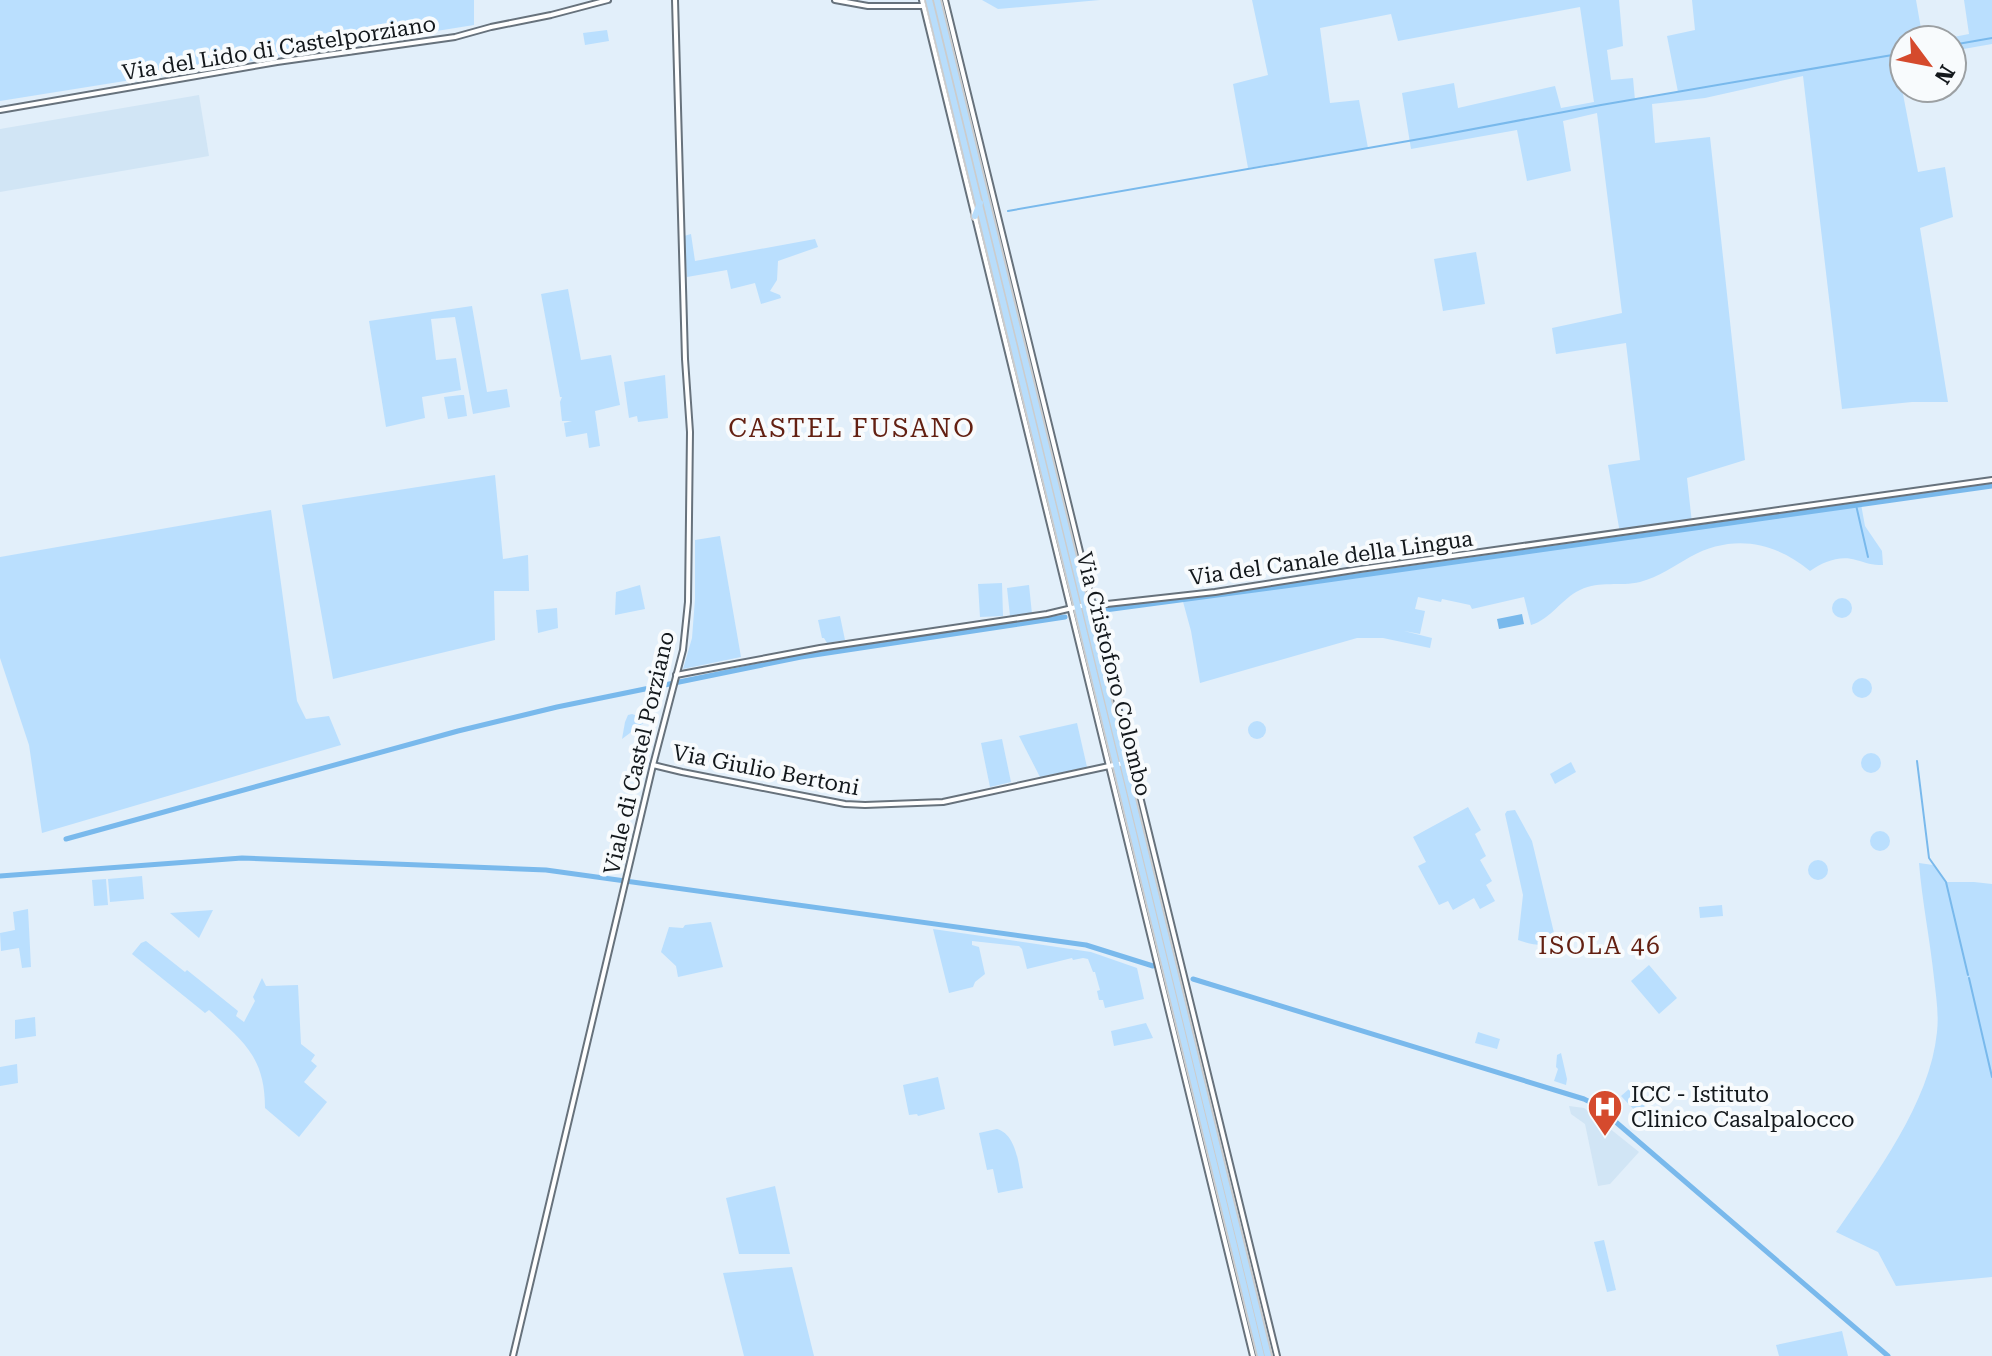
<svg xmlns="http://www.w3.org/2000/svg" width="1992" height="1356" font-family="'Roboto Serif',serif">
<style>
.built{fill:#d1e5f5}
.green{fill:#badffe}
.water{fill:#79b9ec}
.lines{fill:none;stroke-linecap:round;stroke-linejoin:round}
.stream{stroke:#79b9ec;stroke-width:2}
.canal{stroke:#79b9ec;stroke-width:5}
.minor-casing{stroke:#67727c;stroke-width:8}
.major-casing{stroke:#cbcccd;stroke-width:10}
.minor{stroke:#fff;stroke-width:4}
.major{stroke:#b8ddfb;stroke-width:6}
.labels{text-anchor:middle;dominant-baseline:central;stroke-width:8;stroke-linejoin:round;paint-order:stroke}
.street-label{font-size:22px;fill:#13181c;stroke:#f8fbfd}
.poi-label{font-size:22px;fill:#13181c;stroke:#f8fbfd;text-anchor:start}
.neighbourhood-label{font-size:24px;letter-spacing:2px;fill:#632012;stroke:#f8fbfd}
.quarter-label{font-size:26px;letter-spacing:2px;fill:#632012;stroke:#f8fbfd}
</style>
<rect width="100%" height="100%" fill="#e2effa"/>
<g class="built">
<path d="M199,95L209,156L0,192V129Z"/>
<path d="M1569,1106L1584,1108L1639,1152L1610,1184L1598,1186L1585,1124L1571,1114Z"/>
</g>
<g class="green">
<path d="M0,0H474V25L0,101Z"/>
<path d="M982,0H1100L998,9Z"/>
<path d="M1252,0H1619L1623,46L1607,50L1611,80L1633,78L1635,100L1678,92L1667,36L1695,30L1692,0H1916L1923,40H1904V61L1897,63L1918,172L1945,167L1953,217L1920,228L1948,402H1912L1842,409L1803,76L1705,98L1652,104L1655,143L1710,137L1745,460L1687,478L1692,523L1620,533L1608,465L1640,460L1626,343L1556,354L1552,328L1622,313L1597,113L1563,121L1571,171L1527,181L1517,130L1411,149L1402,93L1454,83L1458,108L1555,86L1561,108L1594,102L1580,7L1398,41L1391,14L1320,28L1330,103L1359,100L1368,148L1248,168L1233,84L1268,75Z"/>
<path d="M1964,0H1992V44L1952,51V40H1938L1969,34Z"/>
<path d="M607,30L609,41L585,45L583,33Z"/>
<path d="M691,234L695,261L815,239L818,247L778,261L777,280L770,291L780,295L781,298L761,304L755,283L731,289L727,270L687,277L684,236Z"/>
<path d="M1476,252L1485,304L1443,311L1434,259Z"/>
<path d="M568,289L581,360L611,355L620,405L595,411L600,446L589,448L587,433L566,437L564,423L572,421H562L560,402L562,397H560L541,294Z"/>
<path d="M472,306L487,392L507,389L510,407L473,414L455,317L431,319L436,360L456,358L461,390L422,397L425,418L386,427L369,321Z"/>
<path d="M665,375L668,418L638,422L637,416L629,418L624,382Z"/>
<path d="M461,395H464L467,416L448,419L444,397Z"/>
<path d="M495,475L503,559L528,555L529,591H494L495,640L333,679L302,505Z"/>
<path d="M1857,502L1861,504L1865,526L1882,551L1883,565C1871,565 1867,563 1856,560C1840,555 1823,562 1810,571C1774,541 1732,534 1690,557C1674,566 1659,577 1640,582C1620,587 1600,580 1580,590C1561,599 1551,619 1531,625L1524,597L1472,609L1470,605L1442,599L1441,602L1418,597L1415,609L1425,611L1420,634L1404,631L1432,638L1430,648L1383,638H1357L1200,683L1191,631L1182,598Z"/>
<path d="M271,510L297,701L306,719L329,716L341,745L42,833L29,745L0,658V557Z"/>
<path d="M720,536L741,657L683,669L692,638L695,599V540Z"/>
<path d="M1002,583L1003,616L980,617L978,584Z"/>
<path d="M640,585L645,609L615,615L616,592Z"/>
<path d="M1029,585L1032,614L1010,616L1007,588Z"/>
<circle cx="1842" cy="608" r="10"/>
<path d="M557,608L558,628L538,633L536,610Z"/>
<path d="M840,616L845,640L827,643L824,638H822L818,620Z"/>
<circle cx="1862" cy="688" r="10"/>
<path d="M632,714L643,718L646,721L622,739L625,722L628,715Z"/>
<circle cx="1257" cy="730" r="9"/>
<path d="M1077,723L1087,767L1040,777L1019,736Z"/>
<path d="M1002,739L1011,782L990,787L981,743Z"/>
<circle cx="1871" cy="763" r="10"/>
<path d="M1571,762L1576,772L1555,784L1550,774Z"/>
<path d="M1468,807L1481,830L1475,834L1486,856L1480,860L1492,881L1486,885L1495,901L1480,909L1474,898L1453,910L1448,901L1439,905L1418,866L1426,862L1413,837Z"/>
<path d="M1515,810L1532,841L1555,937L1556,942C1547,948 1528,944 1518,940L1523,895L1505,814L1507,811Z"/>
<circle cx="1880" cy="841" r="10"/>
<circle cx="1818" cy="870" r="10"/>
<path d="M1919,863L1933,865L1946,882H1974L1992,884V1277L1896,1286L1878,1252L1836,1232C1875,1175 1930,1103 1937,1032C1939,1014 1936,996 1934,978C1930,939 1922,901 1919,863Z"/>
<path d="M142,876L144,899L110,902L108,879Z"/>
<path d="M106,879L108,905L94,906L92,880Z"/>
<path d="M1722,905L1723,916L1700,918L1699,907Z"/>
<path d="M28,909L31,967L22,968L19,948L1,951L0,933L15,930L13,912Z"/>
<path d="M213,910L199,938L170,913Z"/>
<path d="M711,922L723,967L678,977L676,966L661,952L669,927L683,928L685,925Z"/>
<path d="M933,929L1091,952L1137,968L1144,999L1105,1008L1103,1000H1099L1097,991L1100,990L1095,972H1093L1088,959L1083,958L1073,960L1072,958L1027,969L1022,949L1019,946L972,941V945L979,947L985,974L975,982L973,987L949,993Z"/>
<path d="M146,941L185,972L187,970L238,1011L236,1016L244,1022L255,1001L253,997L262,978L266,986L298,985L301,1044L315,1055L311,1061L317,1066L304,1082L327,1102L299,1137L265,1108C265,1057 244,1042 209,1010L205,1013L132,954L141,943Z"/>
<path d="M1649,965L1677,998L1659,1014L1631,981Z"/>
<path d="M35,1017L36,1036L15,1039V1020Z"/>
<path d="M1146,1023L1153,1038L1114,1046L1111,1031Z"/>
<path d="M1478,1032L1500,1039L1497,1049L1475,1043Z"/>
<path d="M1561,1053L1567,1079L1566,1085L1554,1081L1558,1069L1556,1067L1557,1055Z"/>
<path d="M17,1064L18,1083L0,1086V1067Z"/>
<path d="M938,1077L945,1109L918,1116L917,1114L909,1115L903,1085Z"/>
<path d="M1629,1089L1645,1106L1637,1113L1621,1096Z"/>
<path d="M997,1129C1018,1135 1019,1169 1023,1188L998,1193L993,1169L987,1170L979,1133Z"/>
<path d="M775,1186L790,1254H739L726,1198Z"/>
<path d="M1604,1240L1616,1290L1607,1292L1594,1242Z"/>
<path d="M792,1267L814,1356H744L723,1273Z"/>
<path d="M1842,1331L1848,1356H1779L1776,1345Z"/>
</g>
<path class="water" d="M1522,614L1524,624L1499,629L1497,619Z"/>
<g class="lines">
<g class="stream">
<path d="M1952,45L1992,38"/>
<path d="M1008,211L1431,137L1601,105L1904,53"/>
<path d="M1856,505L1868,557"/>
<path d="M1917,761L1929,858L1946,882L1968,975"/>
<path d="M1969,978L1992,1077"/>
</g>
<g class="canal">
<path d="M1105,610L1285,586L1992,486"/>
<path d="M66,839L458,731L557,707L801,657L1065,617"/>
<path d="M0,876L242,858L546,870L1086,945L1153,966"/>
<path d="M1193,979L1584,1099L1596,1105L1888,1356"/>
</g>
<defs>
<g id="minor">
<path d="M835,0L868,6H923"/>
<path d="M922,0L1253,1356"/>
<path d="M945,0L1277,1356"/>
<path d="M0,110L277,62L455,37L491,27L551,15L608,0"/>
<path d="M676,675L820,648L1047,614L1085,605L1107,604L1215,592L1360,569L1992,480"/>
<path d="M653,765L682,772L845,804L865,805L943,802L1109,766L1124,763L1131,758"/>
<path d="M513,1356L653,765L683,650L688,602L690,432L685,359L675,0"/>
</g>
<g id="major">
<path d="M929,0L1261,1356"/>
<path d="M937,0L1268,1356"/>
<path d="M975,216L980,203"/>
</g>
</defs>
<use href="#minor" class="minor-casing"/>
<use href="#major" class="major-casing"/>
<use href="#minor" class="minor"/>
<use href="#major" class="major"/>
</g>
<defs>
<symbol id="hospital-pin" viewBox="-11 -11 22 30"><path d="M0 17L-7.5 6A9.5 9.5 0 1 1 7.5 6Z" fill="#d54a2d" stroke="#f8fbfd"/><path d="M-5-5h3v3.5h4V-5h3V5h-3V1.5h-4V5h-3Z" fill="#fff"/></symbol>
</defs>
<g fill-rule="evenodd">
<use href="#hospital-pin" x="1585" y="1087" width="40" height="54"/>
</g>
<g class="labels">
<g class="street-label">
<text transform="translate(279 48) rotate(-9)">Via del Lido di Castelporziano</text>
<text transform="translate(1331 558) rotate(-8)">Via del Canale della Lingua</text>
<text transform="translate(1114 674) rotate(76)">Via Cristoforo Colombo</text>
<text transform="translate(639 753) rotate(-77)">Viale di Castel Porziano</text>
<text transform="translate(766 770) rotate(11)">Via Giulio Bertoni</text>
</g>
<g class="poi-label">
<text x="1631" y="1094">ICC - Istituto<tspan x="1631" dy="25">Clinico Casalpalocco</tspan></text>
</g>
<g class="neighbourhood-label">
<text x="1600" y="946">ISOLA 46</text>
</g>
<g class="quarter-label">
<text x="852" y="428">CASTEL FUSANO</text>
</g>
</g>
<g transform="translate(1928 64) rotate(122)"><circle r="38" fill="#f8fbfd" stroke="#9ca0a3" stroke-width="2"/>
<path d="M0-6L14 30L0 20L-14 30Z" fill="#d54a2d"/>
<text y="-12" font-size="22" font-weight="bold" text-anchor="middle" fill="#13181c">N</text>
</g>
</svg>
